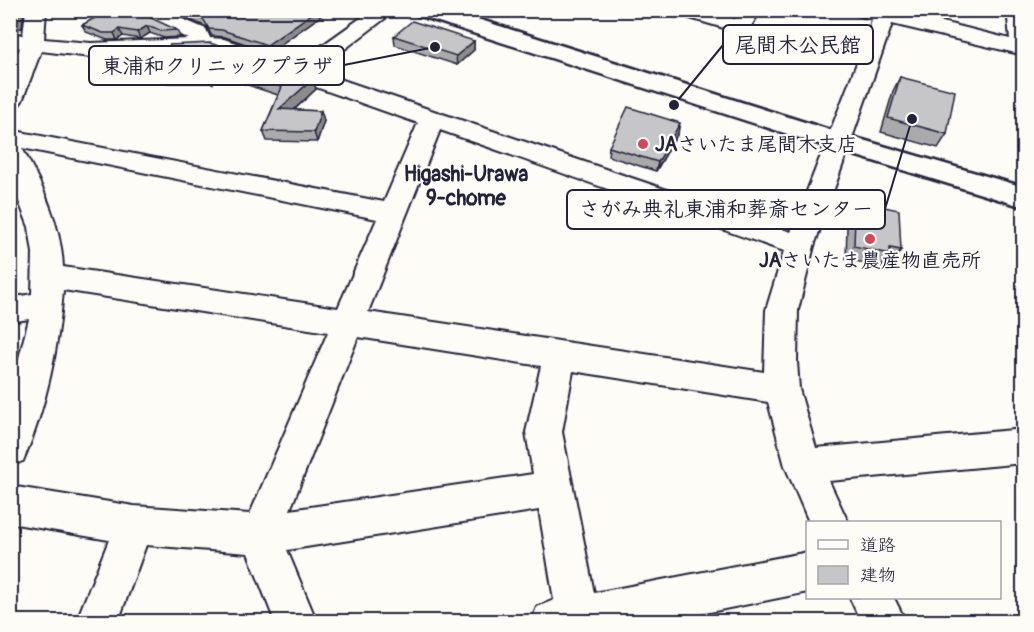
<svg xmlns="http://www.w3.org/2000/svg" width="1034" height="632" font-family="Pangolin,'Klee One',sans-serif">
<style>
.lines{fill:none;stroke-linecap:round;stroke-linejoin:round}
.minor-casing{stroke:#22223b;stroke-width:4}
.highway-casing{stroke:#22223b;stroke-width:5}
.minor{fill:#fdfcf7;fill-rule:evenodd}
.highway{fill:#fdfcf7;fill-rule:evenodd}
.wall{fill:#aaaaac;stroke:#22223b;stroke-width:1.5}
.shaded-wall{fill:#8b8b8c;stroke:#22223b;stroke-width:1.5}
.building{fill:#c6c6c8;stroke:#22223b;stroke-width:1.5}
.poi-dot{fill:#d1495b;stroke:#fdfcf7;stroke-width:2}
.labels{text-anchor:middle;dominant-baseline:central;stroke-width:4.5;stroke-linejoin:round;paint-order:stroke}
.poi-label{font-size:20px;font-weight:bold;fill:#22223b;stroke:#fdfcf7;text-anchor:start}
.neighbourhood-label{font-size:21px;font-weight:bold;fill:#22223b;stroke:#fdfcf7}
.leader{fill:none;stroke:#22223b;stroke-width:2}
.callout-dot{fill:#22223b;stroke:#fdfcf7;stroke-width:2}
.callout{fill:#fdfcf7;stroke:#22223b;stroke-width:2}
.callout-label{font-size:21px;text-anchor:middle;font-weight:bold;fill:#22223b}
</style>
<rect width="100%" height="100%" fill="#fdfcf7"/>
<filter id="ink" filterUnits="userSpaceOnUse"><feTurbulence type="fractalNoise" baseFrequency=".0167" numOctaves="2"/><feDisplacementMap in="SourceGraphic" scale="12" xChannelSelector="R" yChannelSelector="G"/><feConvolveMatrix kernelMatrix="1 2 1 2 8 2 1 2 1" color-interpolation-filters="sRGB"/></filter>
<g filter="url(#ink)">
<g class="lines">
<defs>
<g id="minor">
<path d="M26,10H46L44,39L91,43L189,39L135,14L132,10H161L206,29L210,38L224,39L296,64L372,10H396L316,71L791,232L869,32L872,19L854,14L851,10H894L1010,39L1008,19L1003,10H1024V55L892,24L814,246L798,310L797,362L799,389L816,448L1024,429V463L829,481L848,522H809L785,466L768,402L573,371L562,432L594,593L808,552V592L661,622H531L537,607L554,600L539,510L287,550L317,622H275L248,553L146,545L118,622H76L109,540L10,523V486L134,506L250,514L328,332L63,290C59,345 46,409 23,461L10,466V393L29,319L10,322V298L32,294L33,253L29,227L10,179V130L384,202L418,123L214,51L91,57L41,51L22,101L18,106L10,108V69L20,48L10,46V33L23,35ZM440,130L784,251L766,310L764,372L368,312ZM22,148L377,219L338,308L63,267C61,224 42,185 22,148ZM358,337L541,366L526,432L533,474L290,510Z"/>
<path d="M455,10H478C470,21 461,29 448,25L445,21Z"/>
<path d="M673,10H707L735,19L740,10H761L748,31L741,33L676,14Z"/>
<path d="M850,598H894L906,622H861Z"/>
</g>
<path id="highway" d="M415,10H449L849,136L1024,187V207L831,148L417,15Z"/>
</defs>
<use href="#minor" class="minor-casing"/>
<use href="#highway" class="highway-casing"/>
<use href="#minor" class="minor"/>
<use href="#highway" class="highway"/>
</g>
<g class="wall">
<path d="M109,10L177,30L180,37L164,38L150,33L140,39L123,36L117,40H107L86,32L82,25Z"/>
<path d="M168,10H329L270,52L225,37L212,36L207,27Z"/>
<path d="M394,36L474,41V50L457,65L395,45Z"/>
<path d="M170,45L316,89L294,110L321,111L324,121L317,142L267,141L263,131L278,95L217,75L213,83H159L154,72Z"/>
<path d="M900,77L947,134L938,148L881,132L893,91Z"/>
<path d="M678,133L656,171L608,156L609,147Z"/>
<path d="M860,202L901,250L892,263L885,261L882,267L846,259L847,227Z"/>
</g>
<g class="shaded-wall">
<path d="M19,10H24L22,28L10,30V22Z"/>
<path d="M317,10H329L270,52L267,45Z"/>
<path d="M147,26L150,33L140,39L137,32Z"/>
<path d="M119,29L123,36L117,40L114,33Z"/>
<path d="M474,41V50L457,65L456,56Z"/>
<path d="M212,65L217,75L213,83L209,72Z"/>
<path d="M313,79L316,89L283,120L279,109Z"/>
<path d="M321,111L324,121L317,142L314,132Z"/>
<path d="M680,123L678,133L656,171L658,162Z"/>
</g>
<g class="building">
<path d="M10,10H19L17,22H10Z"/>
<path d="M109,10H134L177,30L161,31L147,26L137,32L119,29L114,33H103L82,25Z"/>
<path d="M181,10H317L267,45L222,30L209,29L204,20Z"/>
<path d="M412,21L474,41L456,56L394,36Z"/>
<path d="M210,43L313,79L279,109L321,111L314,132L263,131L282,87L212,65L209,72H154L170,45Z"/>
<path d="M900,77L955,91L947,134L888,118Z"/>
<path d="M628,107L680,123L658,162L609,147Z"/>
<path d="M860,202L899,210L901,250L890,248V254L854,246L855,214L860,215Z"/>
</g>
</g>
<g class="poi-dot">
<circle cx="643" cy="144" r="6"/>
<circle cx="870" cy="239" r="6"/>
</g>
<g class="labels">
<g class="poi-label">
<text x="655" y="144">JAさいたま尾間木支店</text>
<text x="870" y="260" text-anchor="middle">JAさいたま農産物直売所</text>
</g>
<g class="neighbourhood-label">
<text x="466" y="174">Higashi-Urawa<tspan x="466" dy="24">9-chome</tspan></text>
</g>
</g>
<path class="leader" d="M674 105L723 45M435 47L344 65M912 119L885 209"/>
<g class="callout-dot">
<circle cx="674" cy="105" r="6"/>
<circle cx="435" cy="47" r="6"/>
<circle cx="912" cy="119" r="6"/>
</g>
<g class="callout">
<rect x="723" y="25" width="150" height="39" rx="6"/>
<rect x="89" y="46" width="255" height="39" rx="6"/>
<rect x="567" y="190" width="318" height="39" rx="6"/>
</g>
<g class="callout-label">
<text x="798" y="52">尾間木公民館</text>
<text x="217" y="73">東浦和クリニックプラザ</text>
<text x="726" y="216">さがみ典礼東浦和葬斎センター</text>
</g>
<rect width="1034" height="632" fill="none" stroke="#fdfcf7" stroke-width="36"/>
<rect x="18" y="18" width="998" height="596" fill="none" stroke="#22223b" stroke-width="2" filter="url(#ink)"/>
<rect x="806" y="521" width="195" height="78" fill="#fdfcf7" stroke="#a5a5ac" stroke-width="1.5"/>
<rect x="818" y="540" width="30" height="9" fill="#fdfcf7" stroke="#a5a5ac" stroke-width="1.5"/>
<text x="860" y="551" font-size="18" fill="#22223b">道路</text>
<rect x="818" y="566" width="30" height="18" fill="#c6c6c8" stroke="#a5a5ac" stroke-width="1.5"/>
<text x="860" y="581" font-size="18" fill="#22223b">建物</text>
</svg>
